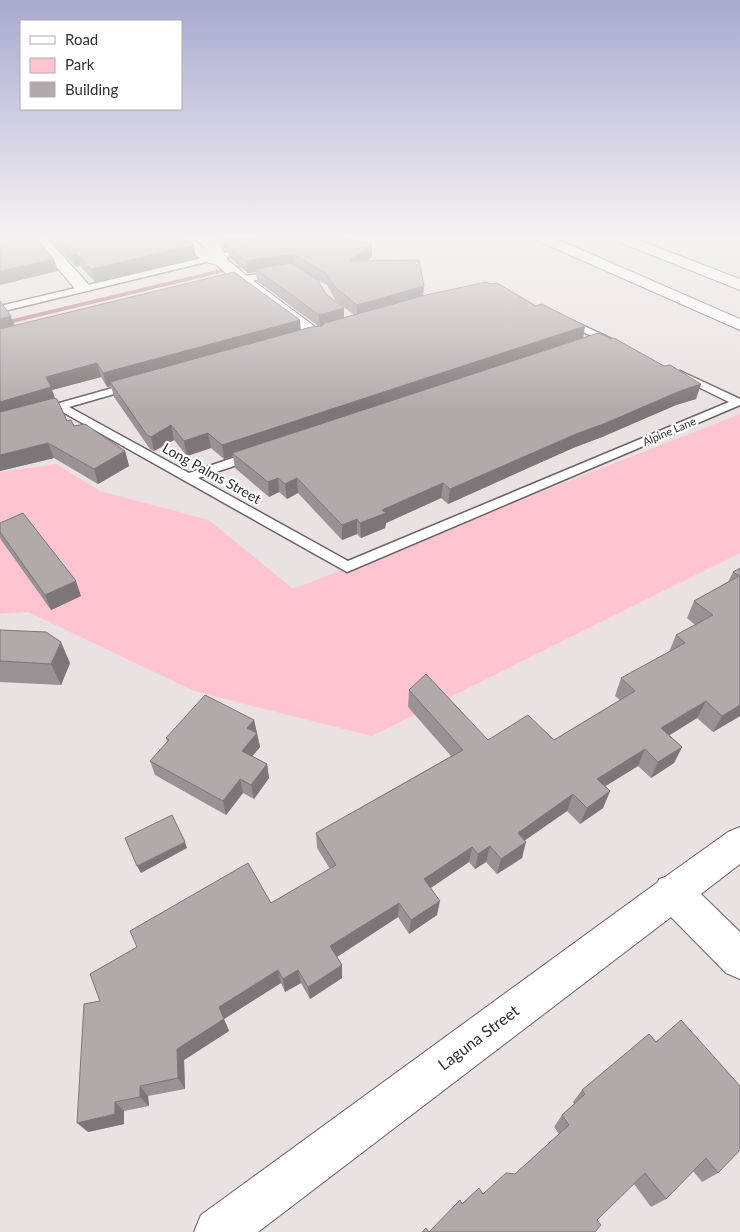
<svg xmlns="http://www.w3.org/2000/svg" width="740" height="1232" font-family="Lato,sans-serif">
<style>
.green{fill:#ffc4d0}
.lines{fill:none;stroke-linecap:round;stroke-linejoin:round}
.stream{fill:#b27a86;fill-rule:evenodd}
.lane-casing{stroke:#6b6365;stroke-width:3}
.street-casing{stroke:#6b6365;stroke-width:2}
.highway-casing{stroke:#6b6365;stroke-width:2}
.lane{fill:#fff;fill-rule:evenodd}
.street{fill:#fff;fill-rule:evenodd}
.highway{fill:#fff;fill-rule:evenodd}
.wall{fill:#999193;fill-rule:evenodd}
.shaded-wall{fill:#7d7678}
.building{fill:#b2a9ab;stroke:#7d7678}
.labels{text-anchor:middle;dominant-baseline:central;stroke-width:4.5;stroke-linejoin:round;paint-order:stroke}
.far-street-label{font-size:11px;fill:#333031;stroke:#fff}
.street-label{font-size:14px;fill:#333031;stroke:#fff}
.near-street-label{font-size:16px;fill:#333031;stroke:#fff}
</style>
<rect width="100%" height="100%" fill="#eae1e2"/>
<path class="green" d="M740,414V553L372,736L194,691L28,612L0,614V472L57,464L100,491L209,520L293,589Z"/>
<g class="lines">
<path class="stream" d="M251,262L254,264L253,265L0,326V322Z"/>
<defs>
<g id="lane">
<path d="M248,247L252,249L251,251L0,312V306Z"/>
<path d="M276,272L280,275L279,277L230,284L226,281L230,278Z"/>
<path d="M567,318L614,340L616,342L611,345L608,344L564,323L562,321Z"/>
<path d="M680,371L740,399V405L347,572L59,410L42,414L36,411L38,409L127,384H135L136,386L135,388L69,407L189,473L247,453H255L257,456L255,459L198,478L348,561L729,402L676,376L675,374Z"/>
</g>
<g id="street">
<path d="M31,237H46L89,285L91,288L89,291H77Z"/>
<path d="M173,237H189L209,252L193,237H209L220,245L228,260L247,276L325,334L322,338L316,339L310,338L235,282L217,265L203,261Z"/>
<path d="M740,827V864L701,894L740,932V979L726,973L671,917L258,1232H194L201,1215L658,882L659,879L665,877L728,832Z"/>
</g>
<g id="highway">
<path d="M534,237H552L740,319V330L536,240Z"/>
<path d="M612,237H631L740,279V290L614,240Z"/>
</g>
</defs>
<use href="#lane" class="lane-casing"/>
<use href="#street" class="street-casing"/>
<use href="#highway" class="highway-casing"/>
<use href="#lane" class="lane"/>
<use href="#street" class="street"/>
<use href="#highway" class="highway"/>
</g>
<g class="wall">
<path d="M48,237H183L194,245L196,258L95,282L80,266L76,267Z"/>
<path d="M211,237H340L341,238L372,244V257L367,260L424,296L583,338L664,366L701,384L696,399L676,405L602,437L573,448L448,504L441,498L386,523L385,528L361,538L357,534L342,540L298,493L287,499L279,492L269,497L235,468L233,456L224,459L211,448L187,456L174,440L154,451L150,449L114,397L111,386L107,387L101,377L52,390L55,398L67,421L74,426L125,451L129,466L98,484L54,458L0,471V301L14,325L300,320V330L318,326L257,281L256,272L247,273L229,257L228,250L225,251L221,243ZM317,280L327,285L336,301L354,315L344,318L326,294Z"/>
<path d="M0,523L81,596L51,610L1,540L0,537Z"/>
<path d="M740,568V716L713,732L697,718L669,735L682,747L674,763L651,778L638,766L605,786L610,791L603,808L580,824L567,811L525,840L522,858L497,874L486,862L475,869L469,862L430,888L437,915L409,934L398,917L337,957L342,965V978L310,999L301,983L285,992L281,983L224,1019L229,1031L184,1060L185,1089L148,1096L149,1106L124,1111V1124L88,1132L100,1001L330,869L317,848L316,833L451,756L408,707L409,690L488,740H554L620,700L615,696L621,678L669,652L676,635L695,625L687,618L694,601L728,582L733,572Z"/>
<path d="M0,630L70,663L61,685L0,682Z"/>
<path d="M254,720L260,747L252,756L267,764L269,778L254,799L243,793L226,815L155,775L150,761L167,742L166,738Z"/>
<path d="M649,1034L718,1173L702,1182L693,1171L666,1199L651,1207L634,1184L429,1232L462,1204L483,1194L515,1174L559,1134L554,1127L562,1115L574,1104L573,1102L582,1090Z"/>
</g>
<g class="shaded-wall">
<path d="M233,237H286L227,245L228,250L225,251L224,239Z"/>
<path d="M372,244V257L349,273V261Z"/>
<path d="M194,245L196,258L95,282L91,269Z"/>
<path d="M77,254L80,266L76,267L72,255Z"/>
<path d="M293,254L294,266L256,269V272L247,273L245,261Z"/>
<path d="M54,259L58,271L0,285V271Z"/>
<path d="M424,286L423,299L357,318V305Z"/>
<path d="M344,308V321L320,328L319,315Z"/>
<path d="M11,316L16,329L0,333V319Z"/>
<path d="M300,320L301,333L110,382L111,386L107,387L103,373Z"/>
<path d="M585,326L583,340L232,453L233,456L224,459L222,445Z"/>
<path d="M97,363L101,377L52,390L56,402L0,417V402L46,377Z"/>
<path d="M701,384L696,399L676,405L602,437L573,448L448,504L450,489L576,434L680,391Z"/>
<path d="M171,425L174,440L154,451L151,437Z"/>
<path d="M208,433L211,448L187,456L184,441Z"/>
<path d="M48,443L54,458L0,471V455Z"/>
<path d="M125,451L129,466L98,484L94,469Z"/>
<path d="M278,478L279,492L269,497L268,482Z"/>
<path d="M297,478L298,493L287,499L285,484Z"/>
<path d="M443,483L441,498L386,523L385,528L361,538L360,523L382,510Z"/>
<path d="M357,519V534L342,540V525Z"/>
<path d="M76,581L81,596L51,610L45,595Z"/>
<path d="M61,642L70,663L61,685L51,664Z"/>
<path d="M706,701L697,718L654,745L661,728Z"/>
<path d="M740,705V716L713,732L722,716Z"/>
<path d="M254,720L260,747L245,765L242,751L247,728Z"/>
<path d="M682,747L674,763L651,778L658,762Z"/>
<path d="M645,749L638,766L591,795L597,779Z"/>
<path d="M267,764L269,778L254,799L251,785Z"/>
<path d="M240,779L243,793L226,815L223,801Z"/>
<path d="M610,791L603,808L580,824L587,808Z"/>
<path d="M573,794L567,811L514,848L518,833Z"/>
<path d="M185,842L187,848L141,873L137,866Z"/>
<path d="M526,842L522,858L497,874L501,859Z"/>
<path d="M490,846L486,862L475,869L478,854Z"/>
<path d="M472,847L469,862L422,894L424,879Z"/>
<path d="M440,901L437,915L409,934L411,920Z"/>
<path d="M399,903L398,917L332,960L330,946Z"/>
<path d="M342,965V978L310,999L308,987Z"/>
<path d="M278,970L281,983L224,1019L229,1031L184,1060L185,1089L178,1078L177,1049L219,1007Z"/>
<path d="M298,970L301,983L285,992L283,979Z"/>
<path d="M140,1086L148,1096L149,1106L140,1097Z"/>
<path d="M115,1102L124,1111V1124L88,1132L77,1123Z"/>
</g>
<g class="building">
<path d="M0,237H35L54,259L0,271Z"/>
<path d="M56,237H183L194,245L91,269L77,254L72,255Z"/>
<path d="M222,237H233L224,239Z"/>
<path d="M263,237H340L341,238L372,244L349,261L419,260L424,286L357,305L336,288L326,273L293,254L245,261L227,245Z"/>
<path d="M291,263L317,279L326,294L344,308L319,315L256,269Z"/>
<path d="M234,272L300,320L103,373L97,363L46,377L51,387L0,402V329Z"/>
<path d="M486,282L490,284L497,283L536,306L542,304L585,326L222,445L208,433L184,441L171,425L151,437L147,435L110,382L311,327L322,326L325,323L426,295Z"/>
<path d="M0,301L11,316L0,319Z"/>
<path d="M598,333L611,339L614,338L664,366L670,365L701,384L680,391L606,423L576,434L450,489L443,483L382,510L386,513L360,523L357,519L342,525L297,478L285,484L278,478L268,482L232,453Z"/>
<path d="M54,398L57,399L67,421L71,420L74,426L85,424L125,451L94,469L48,443L0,455V412Z"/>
<path d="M23,513L76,581L45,595L0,532V523Z"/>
<path d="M740,568V705L722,716L706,701L661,728L682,747L658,762L645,749L597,779L610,791L587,808L573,794L518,833L526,842L501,859L490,846L478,854L472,847L424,879L440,901L411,920L399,903L330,946L342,965L308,987L298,970L283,979L278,970L219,1007L224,1019L177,1049L178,1078L140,1086V1097L115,1102V1114L77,1123L84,1004L100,1001L90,974L137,947L130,931L248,863L271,903L336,865L316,833L463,750L409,690L426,674L488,740L528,715L554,740L635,691L621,678L685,643L676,635L713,615L694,601L739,576L733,572Z"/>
<path d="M0,630L46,632L61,642L51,664L0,661Z"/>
<path d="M205,695L254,720L247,728L257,733L242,751L267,764L251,785L240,779L223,801L150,761L169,740L166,738Z"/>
<path d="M172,815L185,842L137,866L125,838Z"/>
<path d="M681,1020L740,1086V1150L718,1173L706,1158L666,1199L645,1173L597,1220L601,1225L595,1232H422L426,1228L429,1232L460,1200L462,1204L479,1188L483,1194L506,1173L515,1174L569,1125L562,1115L585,1094L582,1090L649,1034L656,1042Z"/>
</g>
<linearGradient id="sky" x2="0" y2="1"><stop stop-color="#a8a9d0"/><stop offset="0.58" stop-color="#f6f2f2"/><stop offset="1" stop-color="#f6f2f2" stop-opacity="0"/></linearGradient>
<rect width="740" height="409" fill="url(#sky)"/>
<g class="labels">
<g class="far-street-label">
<text transform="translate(669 431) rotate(-23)">Alpine Lane</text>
</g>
<g class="street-label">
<text transform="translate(212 473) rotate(29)">Long Palms Street</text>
</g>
<g class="near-street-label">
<text transform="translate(478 1037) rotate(-37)">Laguna Street</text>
</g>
</g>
<rect x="20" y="20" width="162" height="90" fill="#ffffff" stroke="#adacad"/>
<rect x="30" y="36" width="25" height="8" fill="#ffffff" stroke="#adacad"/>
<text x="65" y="45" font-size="15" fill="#333031">Road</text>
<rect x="30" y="58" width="25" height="15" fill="#ffc4d0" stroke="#adacad"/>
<text x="65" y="70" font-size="15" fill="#333031">Park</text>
<rect x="30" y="82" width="25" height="15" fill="#b2a9ab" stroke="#adacad"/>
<text x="65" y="95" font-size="15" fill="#333031">Building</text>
</svg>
